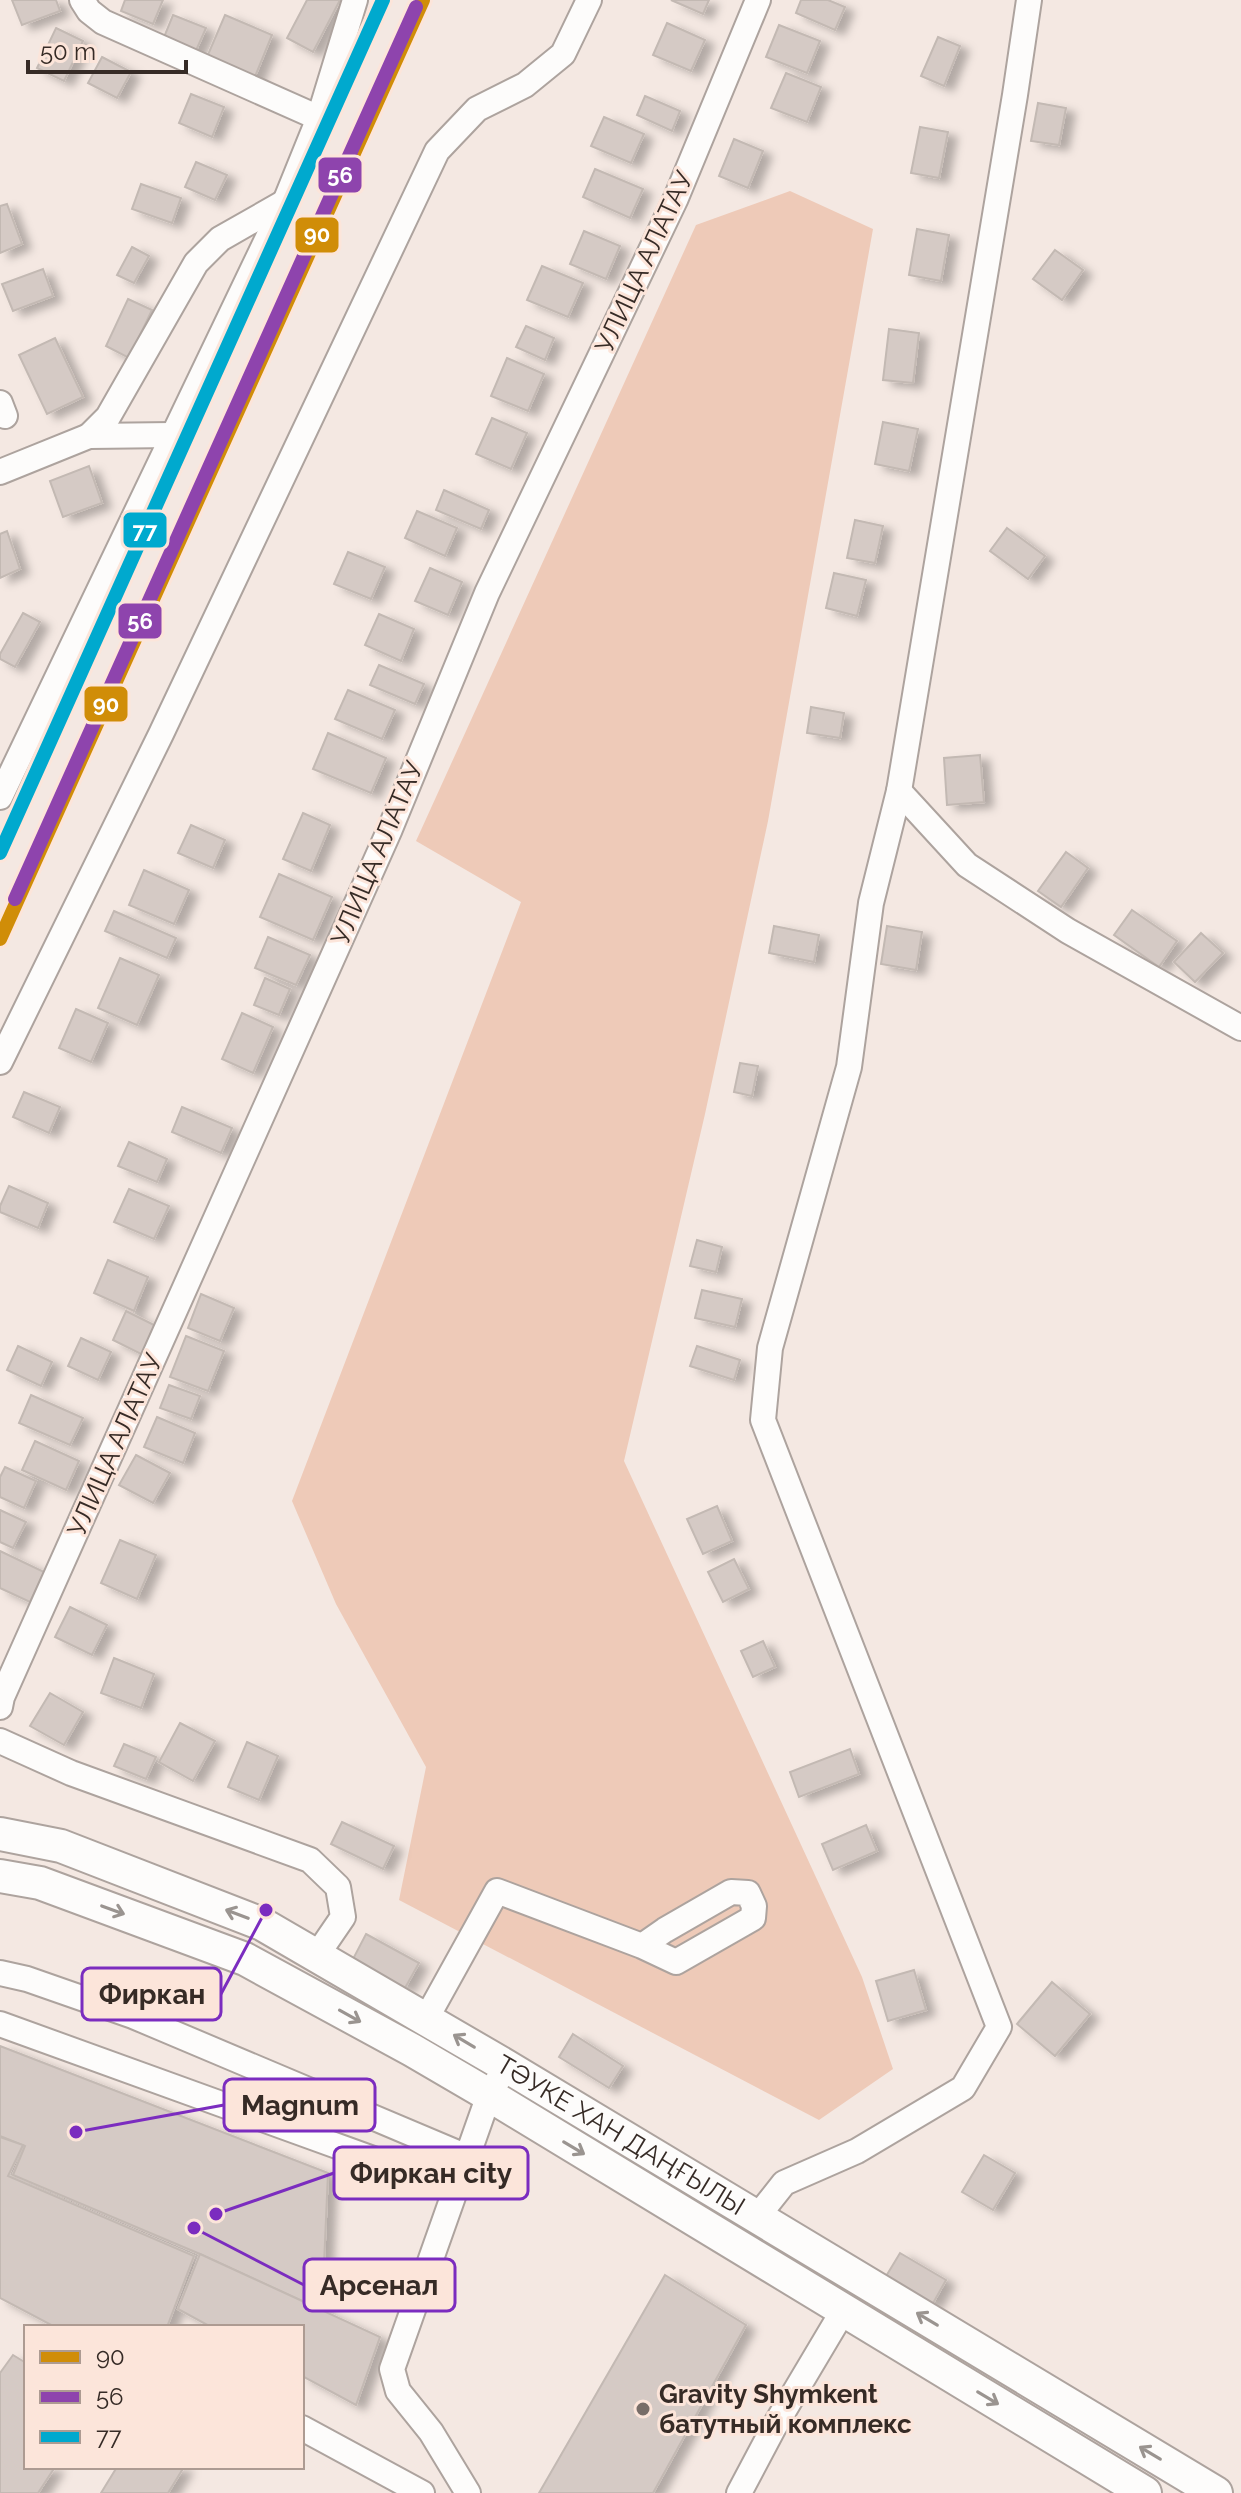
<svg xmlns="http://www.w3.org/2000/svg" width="1241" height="2493" font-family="Raleway,sans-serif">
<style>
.green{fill:#eecab8}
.building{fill:#d5cac5;stroke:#c3b9b3;stroke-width:2;filter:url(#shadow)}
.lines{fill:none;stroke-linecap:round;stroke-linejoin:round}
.minor-casing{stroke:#ada39e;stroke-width:28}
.major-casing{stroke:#ada39e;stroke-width:36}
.minor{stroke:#fdfcfb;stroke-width:24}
.major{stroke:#fdfcfb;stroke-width:32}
.rail-1-casing{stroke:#fce5da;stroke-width:20}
.rail-2-casing{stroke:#fce5da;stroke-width:20}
.rail-3-casing{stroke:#fce5da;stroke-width:20}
.rail-1{stroke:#d08d08;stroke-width:14}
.rail-2{stroke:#8e44ad;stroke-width:14}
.rail-3{stroke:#00a9ce;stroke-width:14}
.oneway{stroke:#9a9490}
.poi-dot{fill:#786d68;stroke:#fce5da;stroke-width:3}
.labels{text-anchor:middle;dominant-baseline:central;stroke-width:6;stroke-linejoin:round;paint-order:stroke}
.street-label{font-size:26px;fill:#362b26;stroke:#fce5da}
.poi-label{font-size:26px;font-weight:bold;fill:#362b26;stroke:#fce5da;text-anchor:start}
.leader{fill:none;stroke:#7b2cbf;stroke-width:3}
.callout-dot{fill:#7b2cbf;stroke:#fce5da;stroke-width:3}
.callout{fill:#fce5da;stroke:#7b2cbf;stroke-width:3}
.callout-label{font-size:28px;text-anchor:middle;font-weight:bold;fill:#362b26}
.line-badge{stroke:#fce5da;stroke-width:3}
.badge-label{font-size:22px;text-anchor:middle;font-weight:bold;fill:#fff}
</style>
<defs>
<filter id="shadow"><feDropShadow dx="9" dy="5" stdDeviation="4" flood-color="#0004"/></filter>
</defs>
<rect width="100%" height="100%" fill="#f4e8e2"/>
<path class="green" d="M790,191L873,229L768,821L705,1114L624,1461L862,1977L893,2069L819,2120L399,1900L426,1767L336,1604L292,1501L521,902L416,841L696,225Z"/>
<g class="building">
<path d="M12,0H56L60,11L22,25Z"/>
<path d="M125,0H163L153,24L121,11Z"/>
<path d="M307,0H340L313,52L287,38Z"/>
<path d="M671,0H709L703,14Z"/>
<path d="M801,0H828L845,7L835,30L796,13Z"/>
<path d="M173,15L206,28L194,55L162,42Z"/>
<path d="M225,15L272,35L252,84L204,64Z"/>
<path d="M667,23L705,40L691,71L653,55Z"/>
<path d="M779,25L820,41L807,73L766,57Z"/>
<path d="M56,28L83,41L64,81L37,68Z"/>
<path d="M938,37L960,46L944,86L921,76Z"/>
<path d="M102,57L131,72L117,98L88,83Z"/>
<path d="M786,73L821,87L807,122L771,108Z"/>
<path d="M191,94L224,107L212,137L179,123Z"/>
<path d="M645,96L680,111L672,131L637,115Z"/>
<path d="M1038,103L1066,108L1059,145L1031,141Z"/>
<path d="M604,117L644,134L631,163L591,146Z"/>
<path d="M920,127L948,132L939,178L911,173Z"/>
<path d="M734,139L763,151L748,188L719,176Z"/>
<path d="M196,162L227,175L215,200L185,187Z"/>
<path d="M595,169L643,189L630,218L583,197Z"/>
<path d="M141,184L181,198L172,223L132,209Z"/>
<path d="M7,204L22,244L0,253V206Z"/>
<path d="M917,229L949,235L941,281L909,275Z"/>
<path d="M584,231L620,246L606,279L570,264Z"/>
<path d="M132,247L149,256L134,283L117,275Z"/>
<path d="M1055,250L1083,270L1062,300L1033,279Z"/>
<path d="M542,266L583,283L568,317L527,300Z"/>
<path d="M43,269L53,296L13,311L2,284Z"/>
<path d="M128,299L152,310L129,358L106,346Z"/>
<path d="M526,326L554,338L545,360L516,347Z"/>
<path d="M889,329L919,333L913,383L883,380Z"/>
<path d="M55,338L83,397L47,414L19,355Z"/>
<path d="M507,358L544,374L528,411L491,396Z"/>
<path d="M492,418L527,433L511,469L476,454Z"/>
<path d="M883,422L918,429L909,471L875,464Z"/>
<path d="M89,466L102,503L63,517L50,481Z"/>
<path d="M444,490L489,510L481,529L436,510Z"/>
<path d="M417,511L457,528L445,556L405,538Z"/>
<path d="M855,520L883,526L875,563L847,558Z"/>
<path d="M1007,528L1045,556L1028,579L990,551Z"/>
<path d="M7,531L20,569L0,578V534Z"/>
<path d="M348,552L385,567L371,599L334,584Z"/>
<path d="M430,568L462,582L448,615L415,601Z"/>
<path d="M834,573L866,580L857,616L826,608Z"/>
<path d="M23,613L40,622L15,667L0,659V654Z"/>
<path d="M379,614L414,629L401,661L365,645Z"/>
<path d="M379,665L424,684L415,704L370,685Z"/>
<path d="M348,690L395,710L382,739L335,719Z"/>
<path d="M811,707L844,713L840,738L807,733Z"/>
<path d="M328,733L386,758L371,793L313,769Z"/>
<path d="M980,755L984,802L947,805L944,758Z"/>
<path d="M303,813L330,825L311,871L283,859Z"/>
<path d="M191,825L225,840L213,868L178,853Z"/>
<path d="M1066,852L1088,868L1061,907L1038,891Z"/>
<path d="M144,870L189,890L174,924L129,905Z"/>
<path d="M279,874L332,897L313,940L260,917Z"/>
<path d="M1132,910L1177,941L1159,967L1114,935Z"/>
<path d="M114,911L176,938L167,958L105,931Z"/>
<path d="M774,926L819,935L814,962L769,953Z"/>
<path d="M887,926L922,932L916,970L881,964Z"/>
<path d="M1201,933L1223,953L1195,982L1174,962Z"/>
<path d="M268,937L310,955L296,985L255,968Z"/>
<path d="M120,958L159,975L137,1025L98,1008Z"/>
<path d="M265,978L290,989L279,1015L254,1005Z"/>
<path d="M76,1009L108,1023L91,1062L59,1048Z"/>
<path d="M242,1013L273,1027L253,1073L222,1059Z"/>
<path d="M740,1063L758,1066L752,1096L734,1092Z"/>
<path d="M24,1092L60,1107L49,1133L13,1117Z"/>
<path d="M182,1107L232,1128L221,1153L172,1132Z"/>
<path d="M129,1142L167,1159L157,1182L118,1166Z"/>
<path d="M9,1186L48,1203L38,1228L0,1212V1206Z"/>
<path d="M129,1189L169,1206L154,1239L114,1222Z"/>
<path d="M697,1240L722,1247L716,1272L690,1266Z"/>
<path d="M108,1260L148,1277L134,1311L94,1293Z"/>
<path d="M702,1290L742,1299L735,1327L695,1318Z"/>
<path d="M201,1294L234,1308L220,1341L188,1328Z"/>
<path d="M126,1311L156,1326L143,1355L113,1340Z"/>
<path d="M186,1336L224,1351L208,1391L170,1377Z"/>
<path d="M81,1338L111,1352L98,1380L68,1366Z"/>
<path d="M18,1346L52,1362L41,1386L7,1370Z"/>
<path d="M697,1346L740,1360L734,1380L690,1366Z"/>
<path d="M169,1385L200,1396L191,1419L160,1408Z"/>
<path d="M31,1395L83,1418L70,1445L19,1423Z"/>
<path d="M157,1417L195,1433L183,1463L144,1447Z"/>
<path d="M35,1441L79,1461L66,1490L22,1470Z"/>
<path d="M136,1455L170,1473L153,1503L119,1485Z"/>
<path d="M5,1467L36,1481L24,1508L0,1497V1477Z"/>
<path d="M717,1506L732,1541L703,1554L687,1519Z"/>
<path d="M0,1510L26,1522L13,1548L0,1542Z"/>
<path d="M120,1540L156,1555L137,1599L101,1583Z"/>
<path d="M0,1551L44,1572L30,1602L0,1588Z"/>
<path d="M734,1559L749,1589L723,1602L708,1572Z"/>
<path d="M70,1607L107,1625L92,1655L55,1637Z"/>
<path d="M763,1641L775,1667L753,1677L741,1651Z"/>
<path d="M114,1658L154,1674L141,1708L101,1693Z"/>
<path d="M50,1693L83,1712L64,1745L30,1726Z"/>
<path d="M180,1723L215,1741L193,1781L159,1762Z"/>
<path d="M247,1742L278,1756L259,1800L228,1787Z"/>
<path d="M124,1744L156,1757L146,1779L114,1766Z"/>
<path d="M850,1749L859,1774L799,1797L790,1772Z"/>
<path d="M342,1822L394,1846L383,1869L331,1844Z"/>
<path d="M866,1825L877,1851L833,1870L822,1844Z"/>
<path d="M366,1934L419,1963L405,1988L353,1959Z"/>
<path d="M914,1970L926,2010L888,2021L876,1981Z"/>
<path d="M1052,1982L1090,2014L1055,2056L1017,2024Z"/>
<path d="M573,2034L623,2066L609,2088L559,2057Z"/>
<path d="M0,2046L328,2173L322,2310L200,2254L13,2175L25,2146L0,2136Z"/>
<path d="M0,2137L23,2145L8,2176L194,2256L167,2327H55L0,2298Z"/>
<path d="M984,2155L1015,2173L993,2210L962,2192Z"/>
<path d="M900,2253L946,2280L932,2305L885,2278Z"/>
<path d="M200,2254L380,2337L356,2405L302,2376V2327H211L178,2309Z"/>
<path d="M665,2275L746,2325L653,2493H539Z"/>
<path d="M13,2355L26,2363V2467H55L38,2493H0V2373Z"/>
<path d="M117,2467H184L168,2493H101Z"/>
</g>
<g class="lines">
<defs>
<g id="minor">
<path d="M82,0L89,11L103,22L319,118"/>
<path d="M0,403L5,416"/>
<path d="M89,436L108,417L196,263L220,239L285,202"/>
<path d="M0,472L89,436L173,435"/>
<path d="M899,791L967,865L1068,931L1241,1028"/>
<path d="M0,797L285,202L319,118L355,0"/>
<path d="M0,1062L161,734L437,151L477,109L525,85L563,54L589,0"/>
<path d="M0,1707L2,1697L390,829L487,593L676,198L758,0"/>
<path d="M0,1741L71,1773L310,1860L338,1887L343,1917L317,1955"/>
<path d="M0,1973L27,1979L133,2016L467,2157"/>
<path d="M426,2019L497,1891L642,1946L676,1962L753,1918L754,1906L748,1893L731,1892L665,1930L642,1946"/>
<path d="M0,2024L456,2189"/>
<path d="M757,2217L784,2183L857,2151L963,2088L999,2027L763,1420L770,1348L849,1067L871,903L899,791L1015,95L1029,0"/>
<path d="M302,2428L422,2493"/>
<path d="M468,2493L431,2432L398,2391L392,2369L489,2095L506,2066"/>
<path d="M739,2493L774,2427L843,2311"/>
</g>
<g id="major">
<path id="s1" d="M0,1834L61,1846L262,1924L506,2066L1216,2493"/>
<path d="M0,1876L40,1883L245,1959L412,2050L489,2095L1145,2493"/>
</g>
</defs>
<use href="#minor" class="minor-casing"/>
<use href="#major" class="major-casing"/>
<use href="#minor" class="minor"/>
<use href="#major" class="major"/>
<defs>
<path id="rail-1" d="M0,939L423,0"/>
<path id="rail-2" d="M15,899L416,7"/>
<path id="rail-3" d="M0,853L383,0"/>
</defs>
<use href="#rail-1" class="rail-1-casing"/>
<use href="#rail-2" class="rail-2-casing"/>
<use href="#rail-3" class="rail-3-casing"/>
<use href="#rail-1" class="rail-1"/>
<use href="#rail-2" class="rail-2"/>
<use href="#rail-3" class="rail-3"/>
</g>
<defs><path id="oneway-shaft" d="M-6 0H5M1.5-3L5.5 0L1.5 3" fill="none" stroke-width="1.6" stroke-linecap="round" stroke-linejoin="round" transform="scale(2)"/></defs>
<g class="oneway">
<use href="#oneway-shaft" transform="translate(113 1910) rotate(20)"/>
<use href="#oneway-shaft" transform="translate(237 1914) rotate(-159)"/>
<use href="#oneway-shaft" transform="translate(350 2016) rotate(29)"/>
<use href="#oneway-shaft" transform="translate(464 2041) rotate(-149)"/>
<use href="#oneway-shaft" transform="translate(574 2148) rotate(31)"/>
<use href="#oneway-shaft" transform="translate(927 2319) rotate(-149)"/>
<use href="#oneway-shaft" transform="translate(988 2398) rotate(31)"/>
<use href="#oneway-shaft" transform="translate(1150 2453) rotate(-149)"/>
</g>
<circle class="poi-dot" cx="643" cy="2409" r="8"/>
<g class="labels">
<g class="street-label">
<text transform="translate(644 262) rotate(-65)">УЛИЦА АЛАТАУ</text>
<text transform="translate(377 853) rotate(-67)">УЛИЦА АЛАТАУ</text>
<text transform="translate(115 1445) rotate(-66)">УЛИЦА АЛАТАУ</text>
<text stroke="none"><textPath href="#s1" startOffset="694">ТӘУКЕ ХАН ДАҢҒЫЛЫ</textPath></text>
</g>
<g class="poi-label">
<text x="659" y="2394">Gravity Shymkent<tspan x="659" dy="30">батутный комплекс</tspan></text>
</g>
</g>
<path class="leader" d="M266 1910L221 1994M76 2132L224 2105M216 2214L334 2173M194 2228L304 2285"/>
<g class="callout-dot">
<circle cx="266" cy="1910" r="8"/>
<circle cx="76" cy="2132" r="8"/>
<circle cx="216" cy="2214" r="8"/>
<circle cx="194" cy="2228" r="8"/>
</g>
<g class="callout">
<rect x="82" y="1968" width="139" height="52" rx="8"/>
<rect x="224" y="2079" width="151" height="52" rx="8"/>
<rect x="334" y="2147" width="194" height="52" rx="8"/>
<rect x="304" y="2259" width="151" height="52" rx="8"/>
</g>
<g class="callout-label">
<text x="152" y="2004">Фиркан</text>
<text x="300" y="2115">Magnum</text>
<text x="431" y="2183">Фиркан city</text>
<text x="379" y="2295">Арсенал</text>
</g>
<g class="line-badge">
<rect x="317" y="156" width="46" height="38" rx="8" fill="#8e44ad"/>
<rect x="294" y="216" width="46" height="38" rx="8" fill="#d08d08"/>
<rect x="122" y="511" width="46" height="38" rx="8" fill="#00a9ce"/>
<rect x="117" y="602" width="46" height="38" rx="8" fill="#8e44ad"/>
<rect x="83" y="685" width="46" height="38" rx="8" fill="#d08d08"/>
</g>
<g class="badge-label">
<text x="340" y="183">56</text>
<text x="317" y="242">90</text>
<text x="145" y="538">77</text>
<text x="140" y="629">56</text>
<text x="106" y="712">90</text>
</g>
<rect x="24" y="2325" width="280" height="144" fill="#fce5da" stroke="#ad9b92" stroke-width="2"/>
<rect x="40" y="2351" width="40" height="12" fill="#d08d08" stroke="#ad9b92" stroke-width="2"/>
<text x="96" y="2365" font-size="24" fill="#362b26">90</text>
<rect x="40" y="2391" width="40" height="12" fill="#8e44ad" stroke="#ad9b92" stroke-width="2"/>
<text x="96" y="2405" font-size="24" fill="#362b26">56</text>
<rect x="40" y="2431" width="40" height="12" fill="#00a9ce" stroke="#ad9b92" stroke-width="2"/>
<text x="96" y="2445" font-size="24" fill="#362b26">77</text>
<path d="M28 60v12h158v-12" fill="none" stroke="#362b26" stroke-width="4"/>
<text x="40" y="60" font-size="24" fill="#362b26" stroke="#fce5da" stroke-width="6" paint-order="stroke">50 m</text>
</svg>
